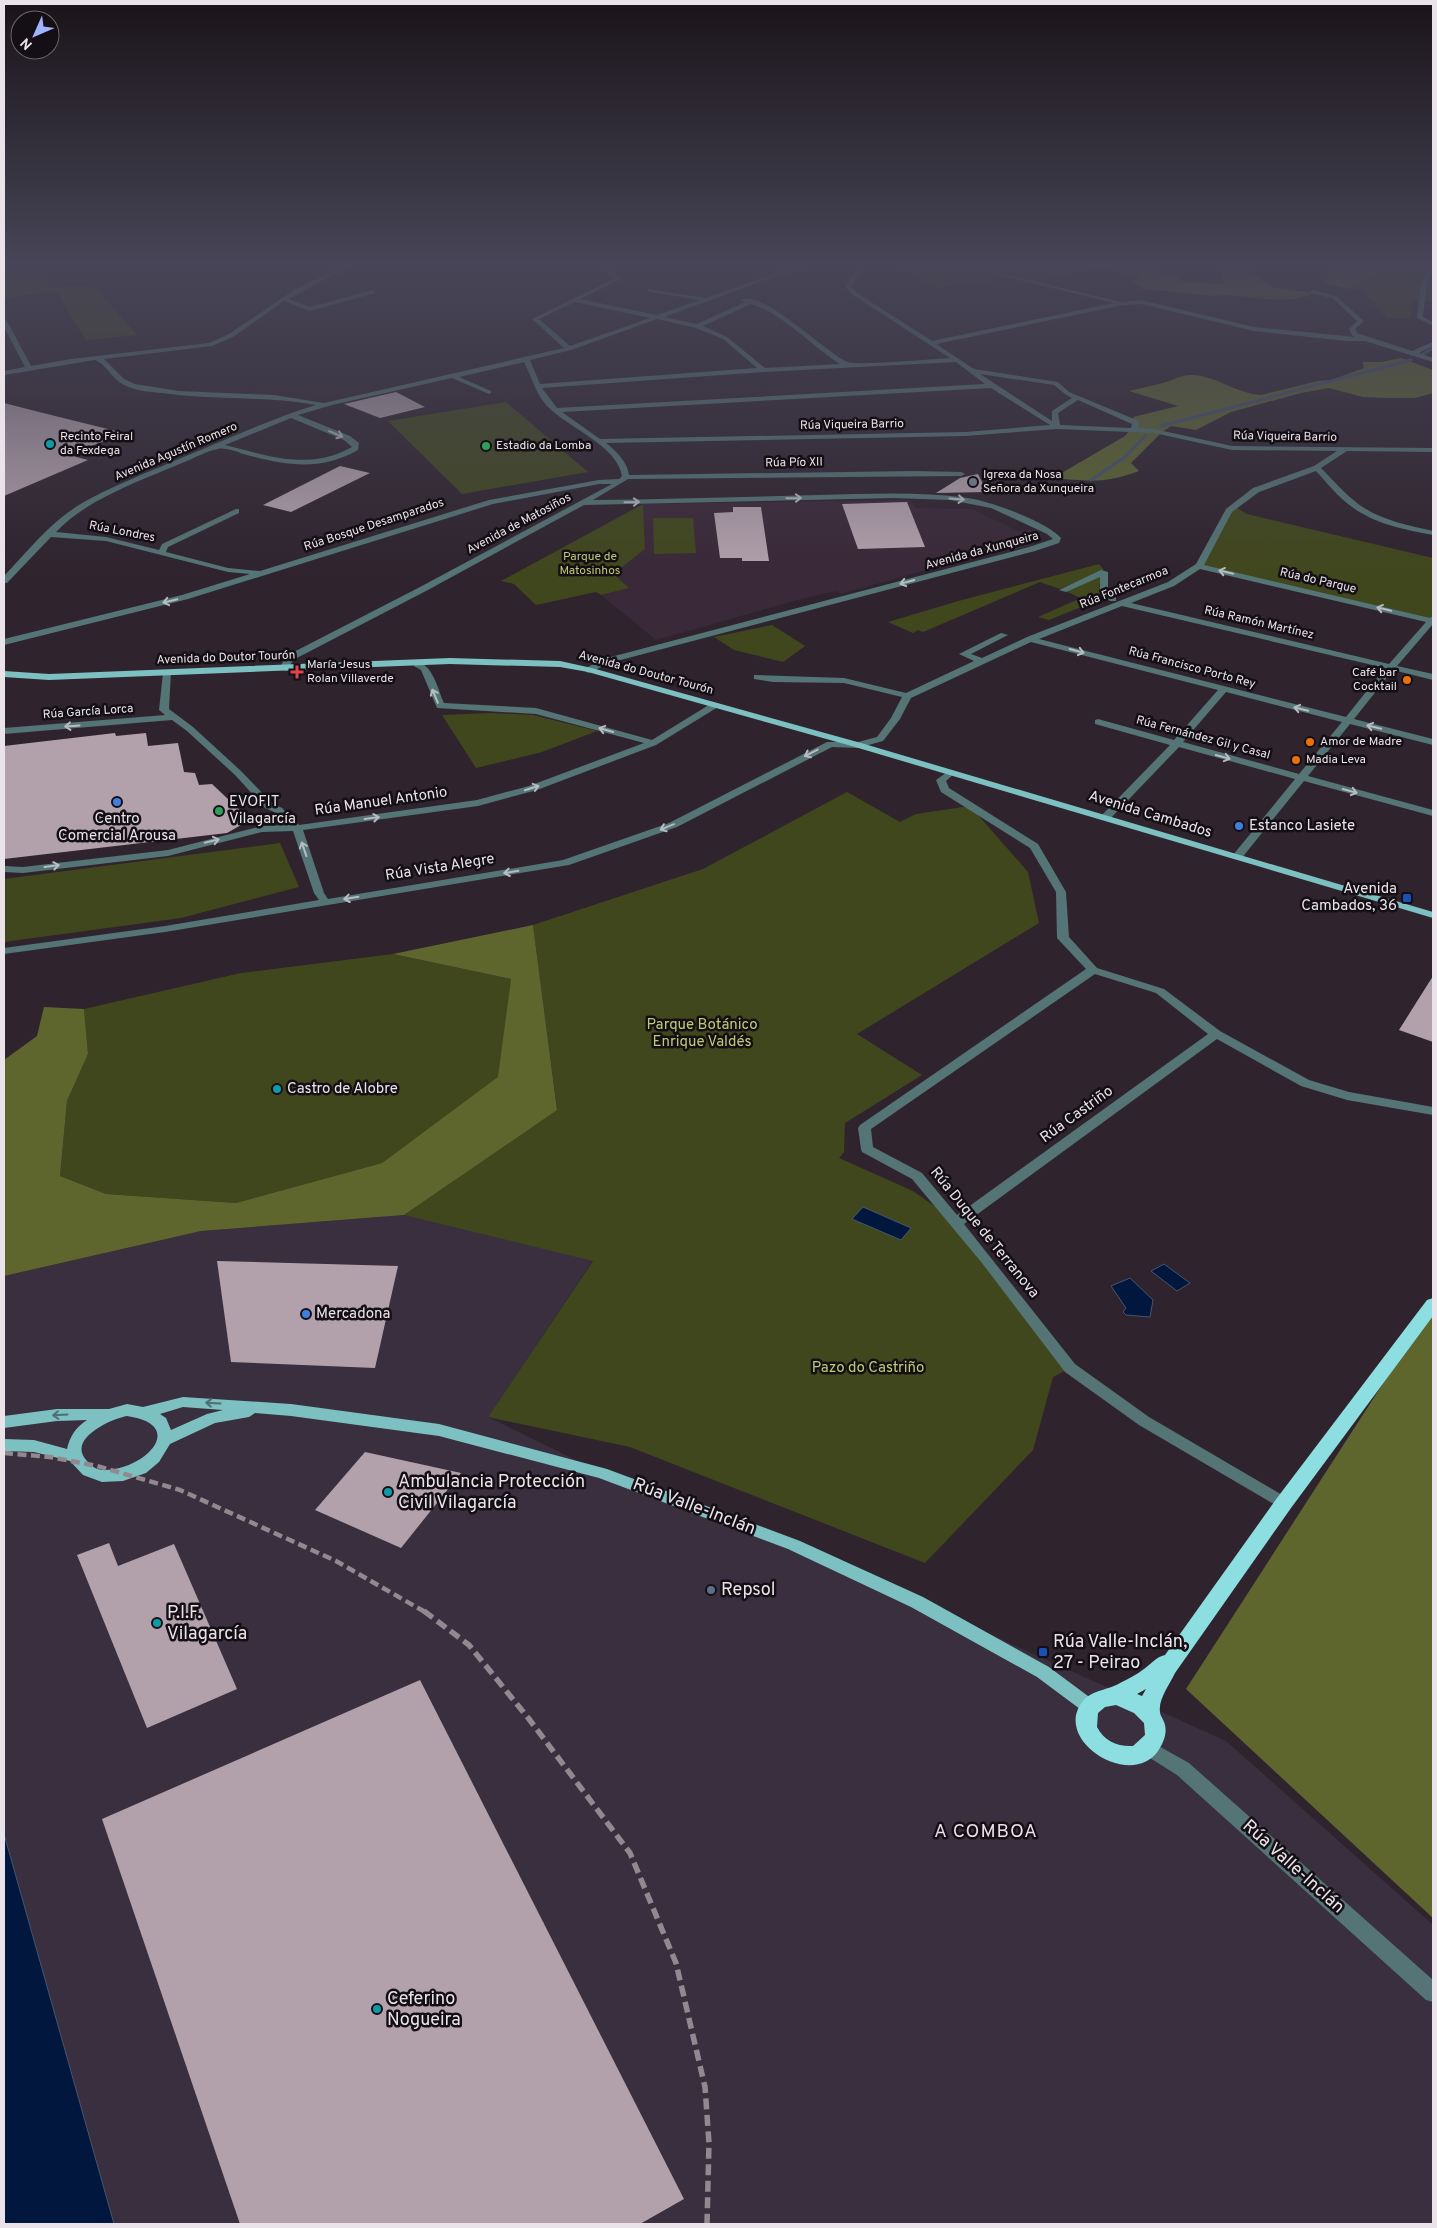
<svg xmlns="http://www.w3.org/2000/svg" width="1437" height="2228" font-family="Overpass,sans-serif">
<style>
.industrial{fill:#3a2f3e}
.built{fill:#3a2938}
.green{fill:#41471d}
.forest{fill:#5e662e}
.water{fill:#01173d;stroke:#475471}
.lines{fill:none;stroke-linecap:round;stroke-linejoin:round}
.stream{stroke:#475471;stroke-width:3}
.building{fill:#b2a1ab}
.minor{fill:#557475;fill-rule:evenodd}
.major{fill:#7dc0c1;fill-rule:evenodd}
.highway{fill:#8ddee0;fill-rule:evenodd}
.rail-far1{stroke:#918890;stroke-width:4.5;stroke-dasharray:9 4.5;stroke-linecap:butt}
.rail{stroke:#918890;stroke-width:5.5;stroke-dasharray:11 5.5;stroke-linecap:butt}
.oneway{stroke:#b6bcc0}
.oneway2{stroke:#4e7073}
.culture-dot{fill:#0f9aa8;stroke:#140f14;stroke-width:2}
.leisure-dot{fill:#2e9e5b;stroke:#140f14;stroke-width:2}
.worship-dot{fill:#6b7280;stroke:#140f14;stroke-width:2}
.health-dot{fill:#e0444e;stroke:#140f14;stroke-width:2}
.food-dot{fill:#e8710a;stroke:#140f14;stroke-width:2}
.shop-dot{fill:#3f7fe0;stroke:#140f14;stroke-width:2}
.transit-dot{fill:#1a4fb4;stroke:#140f14;stroke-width:2}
.service-dot{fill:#5c6f8a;stroke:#140f14;stroke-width:2}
.labels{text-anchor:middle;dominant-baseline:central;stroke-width:5;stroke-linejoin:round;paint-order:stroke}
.far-street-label{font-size:12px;fill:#eae3e9;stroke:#140f14}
.far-poi-label{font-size:12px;fill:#eae3e9;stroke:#140f14;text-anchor:start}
.far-park-label{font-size:12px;fill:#bdcb76;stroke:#140f14}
.poi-label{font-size:15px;fill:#eae3e9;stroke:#140f14;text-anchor:start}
.street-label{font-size:15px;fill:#eae3e9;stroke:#140f14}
.park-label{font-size:15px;fill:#bdcb76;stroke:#140f14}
.near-poi-label{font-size:18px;fill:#eae3e9;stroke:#140f14;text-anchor:start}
.near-street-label{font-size:18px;fill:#eae3e9;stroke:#140f14}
.near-neighbourhood-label{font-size:19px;letter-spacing:1px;fill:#ecddea;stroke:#140f14}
</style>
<rect width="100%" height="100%" fill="#2f242e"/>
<path class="industrial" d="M404,1215L593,1260L488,1417L602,1473L896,1592L1226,1741L1433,1925V2224H114L4,1834V1276L201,1231Z"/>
<path class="built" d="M910,500L916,508L972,509L1018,531L1030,530L1038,534L1037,540L1029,546L926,570L841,594L836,591L805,598L656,640L601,595L629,588L617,578L621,568L645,549L643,504Z"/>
<g class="green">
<path d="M893,261H944L980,269L1038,261H1071L1094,269L1074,271L1033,282L1013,277L935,288Z"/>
<path d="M1388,261H1431L1433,263V302L1413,300L1410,319L1387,318L1364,292L1349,289L1383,271Z"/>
<path d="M4,273L15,276L44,277L52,287L93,285L137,335L86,340L56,291L4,298Z"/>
<path d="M506,402L588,472L462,494L388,421Z"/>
<path d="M643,504L645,549L621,568L617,577L629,588L601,595L596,592L536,605L514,584L501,581Z"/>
<path d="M1234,506L1247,514L1433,558V619L1431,620L1199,566Z"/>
<path d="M653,518H693L696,553L654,554Z"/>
<path d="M1099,564L1104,570L1060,589L1040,582L923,632L918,630L913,633L888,622L962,600Z"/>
<path d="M1102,575L1099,586L1106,597L1049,620L1038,617L1081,598L1065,591Z"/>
<path d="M772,625L805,646L783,662L734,650L714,637Z"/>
<path d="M491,713L533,715L597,731L542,752L476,768L442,715Z"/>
<path d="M847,792L900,822L916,814L970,806L1028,872L1039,923L857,1034L922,1075L845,1123L844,1152L839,1158L913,1191L957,1222L1070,1368L1053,1377L1033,1450L925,1563L630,1447L488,1417L593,1261L404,1215L557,1109L533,925L703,869Z"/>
<path d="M280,843L299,887L181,918L4,942V879Z"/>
<path d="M393,954L511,979L499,1077L382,1163L236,1203L106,1194L60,1176L67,1101L88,1054L84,1009L241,973Z"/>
</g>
<g class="forest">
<path d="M1071,261H1120L1177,276L1181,281L1219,284L1224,282L1219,272L1245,266L1272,287L1313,293C1293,306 1248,296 1224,295L1215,296L1143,289L1132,281L1141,278L1106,268L1098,270Z"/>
<path d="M1346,261H1388L1383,271L1349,289L1325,283L1330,268L1344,266Z"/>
<path d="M1401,358L1433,370V393L1415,398H1389L1363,397L1329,388L1301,393L1231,412L1196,430L1171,426L1161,433L1131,463L1139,471C1105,484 1088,481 1053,478L1125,436L1136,423L1133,417L1178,406L1129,391C1140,388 1152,386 1163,383C1174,380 1182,374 1193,375C1217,376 1237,394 1261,395L1318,381L1331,380L1364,368L1362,362H1381Z"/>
<path d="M533,925L557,1110L404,1215L201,1231L4,1276V1060L37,1036L44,1007L84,1009L88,1054L67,1101L60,1176L106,1194L236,1203L382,1163L498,1077L511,979L393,954Z"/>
<path d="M1433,1306V1918L1186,1689Z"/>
</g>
<g class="water">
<path d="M863,1207L911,1228L901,1240L852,1219Z"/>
<path d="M1164,1264L1190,1283L1177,1291L1151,1271Z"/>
<path d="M1130,1278L1153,1300L1150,1317L1126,1315L1123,1312L1126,1308L1111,1286Z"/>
<path d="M4,1834L114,2224H4Z"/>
</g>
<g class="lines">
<g class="stream">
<path d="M1422,355L1433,348"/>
<path d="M1161,426L1411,360"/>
<path d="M1091,480L1125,457L1145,436"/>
</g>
</g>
<g class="building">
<path d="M396,392L425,407L380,418L344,404Z"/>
<path d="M4,403L43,413L124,433L69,455L88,460L4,496Z"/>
<path d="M340,466L370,473L291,512L263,505Z"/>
<path d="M978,474L987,492L936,493L960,478Z"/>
<path d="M907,502L925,547L858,549L842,504Z"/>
<path d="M733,507H761L769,561H742V558H720L714,513L733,512Z"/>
<path d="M115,733L116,736L146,733L148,746L178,743L184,772L195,773L199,785L212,784L246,816L241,825L227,833L4,859V746Z"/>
<path d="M1433,976V1042L1399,1030Z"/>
<path d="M217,1261L398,1266L375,1368L231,1362Z"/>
<path d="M365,1452L461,1473L401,1548L315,1510Z"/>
<path d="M109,1543L118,1566L174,1544L237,1689L147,1728L77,1555Z"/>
<path d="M420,1680L684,2199L640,2224H240L102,1819Z"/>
</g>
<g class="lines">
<g class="minor">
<path d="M352,261H359L289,299L310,307L373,290L375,293L310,311L284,301L233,337L212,346L104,359L124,379L135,384L179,391L274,395L324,403L564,348L532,319L614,279L598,261H604L621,279L580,299L657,315L700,300L649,292L647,289L706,298L809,261H817L664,317L697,324L745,302L741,300C761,288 826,353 847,362C855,366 934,359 950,358L853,295L845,286L856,271V263L859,261H865L862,264V271L851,286L857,293L932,341L1114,303L941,261H950L1121,302L1141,300L1254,327L1355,337L1352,335L1349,329L1357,321L1332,298L1310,293L1312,290L1336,296L1363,320V322L1355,329L1357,333L1412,351L1433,342V346L1419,353L1433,358V362L1365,341H1346L1254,331L1141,304L1123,305L936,344L974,369L1058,382L1069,392L1139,421L1138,428L1154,429L1232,446L1433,448V452L1347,451L1321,468C1333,480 1344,493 1357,503C1379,520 1407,525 1433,531V535C1406,530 1375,524 1352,507C1338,497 1327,483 1316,471L1259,492L1232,512L1204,565L1430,618L1433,616V624L1397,666L1433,674V680L1393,670L1354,719L1433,739V745L1350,724L1308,776L1433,810V816L1304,781L1241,859H1233V855L1295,779L1179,747L1109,820H1101V816L1170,745L1095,724V720L1098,719L1174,740L1218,690L1031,642L911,698L900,719L883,741L858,748L832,747L677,827L569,865L165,932L4,954V948L165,926L319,900L314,893L293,831L262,832L168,856L23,873L4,872V866L23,867L168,850L262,826L288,825L274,812L265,808L235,775L187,731L172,720L4,734V728L165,715L159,710L163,673L171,671L169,709L193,727L241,771L273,804L282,808L299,825L477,800L529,786L644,743L536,714L437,708L421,670L414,666V662C432,660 438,690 444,703L536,708L652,740L712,703H718V707L656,745L537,790L478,806L303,830L324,893L328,899L563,860L669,823L827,742H858L877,737L891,718L902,697L844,683L773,682L754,679V675L844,678L906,693L974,661L959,654L1001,633L1008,635L971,654L982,658L1027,637L1168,582L1196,564L1226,509L1253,488L1314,466L1337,451L1232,450L1154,433L1057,429L965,436L606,443C616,451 627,461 629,475L915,471L961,472L965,474L961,476L628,479L593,500C668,499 742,497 817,495C867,494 918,491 968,498C990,501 1047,522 1061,538L1059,543L1035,551L609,663L589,673L586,672V668L603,659L1029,547L1053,539L1047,534L991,508L950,500L893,498L584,505L426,591L293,660L287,671L279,669L286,656L420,587L612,484H599L493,504L188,599L4,645V639L182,595L250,574L228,572L106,541L51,537L7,583H4V576C23,556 41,534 62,517C90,494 140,476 174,461C221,442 267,420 316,405C267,396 218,400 170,394C155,392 137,392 124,385C112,379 108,366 95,360L4,375V371L25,367L4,327V319L7,321L31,366L71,359L209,343L229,334L294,290ZM575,302L650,318L570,346L539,319ZM751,304C784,314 810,345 840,364L765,368L727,337L703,326ZM657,319L696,328L723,339L757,368L540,384L530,360L571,350ZM524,362C532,377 535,393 547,406C568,428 617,445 622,476L619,479L599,480L489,500L260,571L228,568L166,552L168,547L239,513V509H236L162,544L159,550L106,537L56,532C87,499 140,481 182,463C193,459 206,451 218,449C226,447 239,453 247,455C288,466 320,471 358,450L359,443L350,436L298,415L332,405L452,378L489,394L491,393V391L459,377ZM956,362L985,384L557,408L542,388L763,372ZM980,374L1054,385L1065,394L1072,398L1052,411V421ZM991,388L1050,425L965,432L600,439L562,412ZM1078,400L1132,424L1131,428L1060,425L1058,413ZM291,418L344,440L352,447C309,471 270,456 225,445ZM1200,569L1426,622L1389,664L1131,603L1174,586ZM1122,606L1385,668L1346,717L1039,639ZM1226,692L1342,722L1299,774L1183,742Z"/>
<path d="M1245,261H1251L1256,265L1251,266Z"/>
<path d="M1433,261L1426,290L1423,317L1433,322V326L1417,318L1420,290L1427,265Z"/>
<path d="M1101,570L1108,572V590L1116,597V601H1110L1100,591V577L1066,592L1059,590Z"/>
<path d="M950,770L955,773L946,781L949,788L1038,844L1066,892L1069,937L1097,968L1164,989L1220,1031L1309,1080L1349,1092L1433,1107V1115L1347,1100L1301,1086L1217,1039L964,1224L1075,1364L1149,1417L1289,1499L1292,1503L1289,1507L1284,1509L1279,1507L1139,1425L1065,1372L982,1263L912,1179L862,1152L861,1149L858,1128L860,1125L1086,969L1057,938L1056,892L1030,848L941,792L936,780ZM1095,974L1156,993L1208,1034L957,1215L922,1173L873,1147L871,1129Z"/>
<path d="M1148,1740L1189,1763L1433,1980V2002L1426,2000L1177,1775L1142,1753L1139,1748L1142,1743Z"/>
</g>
<g class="major">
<path d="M450,658L560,661L592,668L861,743L1433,912V918L855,747L588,672L560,667L450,664L49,680L4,677V671L49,674Z"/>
<path d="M183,1397L291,1404L439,1424L607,1469L800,1541L923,1597L1049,1667L1096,1702L1099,1707L1096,1712L1090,1714L1084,1712L1037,1677L911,1607L788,1549L599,1478L439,1436L291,1416L255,1413L249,1417L215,1423L170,1444L159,1462L146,1473L123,1481L102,1482L83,1475L70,1461L34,1452L4,1451V1439L34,1440L67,1449C70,1436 76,1427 87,1420L57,1421L4,1428V1416L57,1409H109L127,1404L143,1407ZM183,1407L223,1410L207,1414L171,1430L166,1418L160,1414ZM127,1416C189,1425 144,1471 103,1470C97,1470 91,1466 87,1461C66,1439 111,1419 127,1416Z"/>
</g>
<path class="highway" d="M1433,1298V1316L1291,1508L1175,1673C1170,1684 1158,1699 1160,1712C1160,1715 1163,1719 1164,1722C1168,1732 1164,1742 1158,1751C1131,1790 1051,1740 1083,1701C1092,1690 1109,1690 1120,1683C1128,1679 1136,1675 1144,1669C1151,1664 1156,1657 1165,1655L1277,1498L1427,1300ZM1146,1689L1142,1696L1137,1694ZM1116,1705L1134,1713L1144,1723L1145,1735L1133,1746C1118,1747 1104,1741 1097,1727L1098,1713L1105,1707Z"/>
<path class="rail-far1" d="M4,1453L50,1457L97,1466L180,1490L336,1561L425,1612"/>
<path class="rail" d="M424,1611L469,1645L529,1719L630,1853L676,1963L705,2087L709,2143L707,2224"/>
</g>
<defs><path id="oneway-shaft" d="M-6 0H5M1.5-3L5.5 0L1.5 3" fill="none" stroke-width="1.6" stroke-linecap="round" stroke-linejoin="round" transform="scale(1.25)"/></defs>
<g class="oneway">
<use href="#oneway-shaft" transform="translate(336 434) rotate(22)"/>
<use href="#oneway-shaft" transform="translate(794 498) rotate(-1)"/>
<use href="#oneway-shaft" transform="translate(957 499) rotate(4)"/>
<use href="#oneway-shaft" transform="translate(632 502) rotate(-1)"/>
<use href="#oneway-shaft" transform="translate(1226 572) rotate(-167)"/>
<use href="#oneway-shaft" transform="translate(907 582) rotate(165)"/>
<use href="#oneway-shaft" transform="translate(170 601) rotate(166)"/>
<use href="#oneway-shaft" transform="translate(1384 609) rotate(-167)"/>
<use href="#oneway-shaft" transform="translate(1077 651) rotate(15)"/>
<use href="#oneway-shaft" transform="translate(435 696) rotate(-113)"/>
<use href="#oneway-shaft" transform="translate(1301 709) rotate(-166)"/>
<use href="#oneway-shaft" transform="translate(72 726) rotate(176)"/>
<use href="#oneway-shaft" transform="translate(1374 727) rotate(-166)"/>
<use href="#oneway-shaft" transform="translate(606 730) rotate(-164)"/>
<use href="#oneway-shaft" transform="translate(811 753) rotate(153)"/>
<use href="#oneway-shaft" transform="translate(1223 757) rotate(15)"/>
<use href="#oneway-shaft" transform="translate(532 788) rotate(-18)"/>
<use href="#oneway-shaft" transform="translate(1350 791) rotate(15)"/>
<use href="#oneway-shaft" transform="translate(372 818) rotate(-8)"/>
<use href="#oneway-shaft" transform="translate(667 827) rotate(158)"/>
<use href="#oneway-shaft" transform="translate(212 841) rotate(-14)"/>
<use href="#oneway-shaft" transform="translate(304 849) rotate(-109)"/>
<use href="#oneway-shaft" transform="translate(52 866) rotate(-8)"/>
<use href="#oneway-shaft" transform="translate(511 872) rotate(171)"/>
<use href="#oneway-shaft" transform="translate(351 898) rotate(171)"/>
</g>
<g class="oneway2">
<use href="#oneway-shaft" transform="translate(213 1403) rotate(-177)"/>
<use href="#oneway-shaft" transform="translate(60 1415) rotate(177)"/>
</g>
<linearGradient id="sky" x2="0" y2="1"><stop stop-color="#1a1419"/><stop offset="0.46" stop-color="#474557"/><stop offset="1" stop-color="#474557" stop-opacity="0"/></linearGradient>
<rect width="1437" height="573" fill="url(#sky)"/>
<g class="culture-dot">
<circle cx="50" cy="444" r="5"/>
<circle cx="277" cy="1089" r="5"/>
<circle cx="388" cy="1492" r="5"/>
<circle cx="157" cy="1623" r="5"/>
<circle cx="377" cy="2009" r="5"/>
</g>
<g class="leisure-dot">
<circle cx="486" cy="446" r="5"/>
<circle cx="219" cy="811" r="5"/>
</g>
<circle class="worship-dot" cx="973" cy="482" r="5"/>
<path class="health-dot" d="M294.5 664.5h5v5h5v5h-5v5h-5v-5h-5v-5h5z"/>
<g class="food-dot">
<circle cx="1407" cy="680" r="5"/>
<circle cx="1310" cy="742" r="5"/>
<circle cx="1296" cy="760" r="5"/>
</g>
<g class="shop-dot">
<circle cx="117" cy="802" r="5"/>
<circle cx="1239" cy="826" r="5"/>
<circle cx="306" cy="1314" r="5"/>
</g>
<g class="transit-dot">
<rect x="1402" y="893" width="10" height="10" rx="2.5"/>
<rect x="1038" y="1647" width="10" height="10" rx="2.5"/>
</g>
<circle class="service-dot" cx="711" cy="1590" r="5"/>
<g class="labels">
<g class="far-street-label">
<text transform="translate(852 425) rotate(-1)">Rúa Viqueira Barrio</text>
<text transform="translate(1285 437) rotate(1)">Rúa Viqueira Barrio</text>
<text transform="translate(176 452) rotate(-23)">Avenida Agustín Romero</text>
<text transform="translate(794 463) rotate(-1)">Rúa Pío XII</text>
<text transform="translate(519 524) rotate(-28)">Avenida de Matosiños</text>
<text transform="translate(374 525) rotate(-18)">Rúa Bosque Desamparados</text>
<text transform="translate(122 532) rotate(11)">Rúa Londres</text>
<text transform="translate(982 551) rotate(-15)">Avenida da Xunqueira</text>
<text transform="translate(1318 581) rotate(13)">Rúa do Parque</text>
<text transform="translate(1124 588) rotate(-22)">Rúa Fontecarmoa</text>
<text transform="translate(1259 623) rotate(13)">Rúa Ramón Martínez</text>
<text transform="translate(226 658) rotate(-2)">Avenida do Doutor Tourón</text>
<text transform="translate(1192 668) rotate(15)">Rúa Francisco Porto Rey</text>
<text transform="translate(646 673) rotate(15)">Avenida do Doutor Tourón</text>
<text transform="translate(88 712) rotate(-4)">Rúa García Lorca</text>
<text transform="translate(1203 738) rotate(15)">Rúa Fernández Gil y Casal</text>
</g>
<g class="far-poi-label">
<text x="60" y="437">Recinto Feiral<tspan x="60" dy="14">da Fexdega</tspan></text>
<text x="496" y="446">Estadio da Lomba</text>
<text x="983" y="475">Igrexa da Nosa<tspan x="983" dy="14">Señora da Xunqueira</tspan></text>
<text x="307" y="665">María Jesus<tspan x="307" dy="14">Rolan Villaverde</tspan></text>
<text x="1397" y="673" text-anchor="end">Café bar<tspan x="1397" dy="14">Cocktail</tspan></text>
<text x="1320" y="742">Amor de Madre</text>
<text x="1306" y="760">Madia Leva</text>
</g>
<g class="far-park-label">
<text x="590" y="557">Parque de<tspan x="590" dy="14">Matosinhos</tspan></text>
</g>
<g class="poi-label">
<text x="229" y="802">EVOFIT<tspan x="229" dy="17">Vilagarcía</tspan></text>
<text x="117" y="819" text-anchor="middle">Centro<tspan x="117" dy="17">Comercial Arousa</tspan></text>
<text x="1249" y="826">Estanco Lasiete</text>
<text x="1397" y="889" text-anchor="end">Avenida<tspan x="1397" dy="17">Cambados, 36</tspan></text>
<text x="287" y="1089">Castro de Alobre</text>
<text x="316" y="1314">Mercadona</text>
</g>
<g class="street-label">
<text transform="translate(381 802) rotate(-8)">Rúa Manuel Antonio</text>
<text transform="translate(1150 815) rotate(17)">Avenida Cambados</text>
<text transform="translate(440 868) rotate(-9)">Rúa Vista Alegre</text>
<text transform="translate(1077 1115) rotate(-36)">Rúa Castriño</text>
<text transform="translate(984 1233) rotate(51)">Rúa Duque de Terranova</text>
</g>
<g class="park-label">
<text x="702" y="1025">Parque Botánico<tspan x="702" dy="17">Enrique Valdés</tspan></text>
<text x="868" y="1368">Pazo do Castriño</text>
</g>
<g class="near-poi-label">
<text x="398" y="1482">Ambulancia Protección<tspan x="398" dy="21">Civil Vilagarcía</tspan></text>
<text x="721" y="1590">Repsol</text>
<text x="167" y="1613">P.I.F.<tspan x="167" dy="21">Vilagarcía</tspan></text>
<text x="1053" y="1642">Rúa Valle-Inclán,<tspan x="1053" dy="21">27 - Peirao</tspan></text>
<text x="387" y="1999">Ceferino<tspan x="387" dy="21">Nogueira</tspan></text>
</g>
<g class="near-street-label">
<text transform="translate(694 1507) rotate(21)">Rúa Valle-Inclán</text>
<text transform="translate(1293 1867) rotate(42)">Rúa Valle-Inclán</text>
</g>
<g class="near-neighbourhood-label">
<text x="986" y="1832">A COMBOA</text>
</g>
</g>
<rect width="1437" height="2228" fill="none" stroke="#eae3e9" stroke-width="10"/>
<g transform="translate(35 35) rotate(225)"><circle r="24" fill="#140f14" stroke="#6a6469"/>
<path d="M0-4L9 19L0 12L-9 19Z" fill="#a0b3fd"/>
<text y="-8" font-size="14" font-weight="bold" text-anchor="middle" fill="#eae3e9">N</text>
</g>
</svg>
